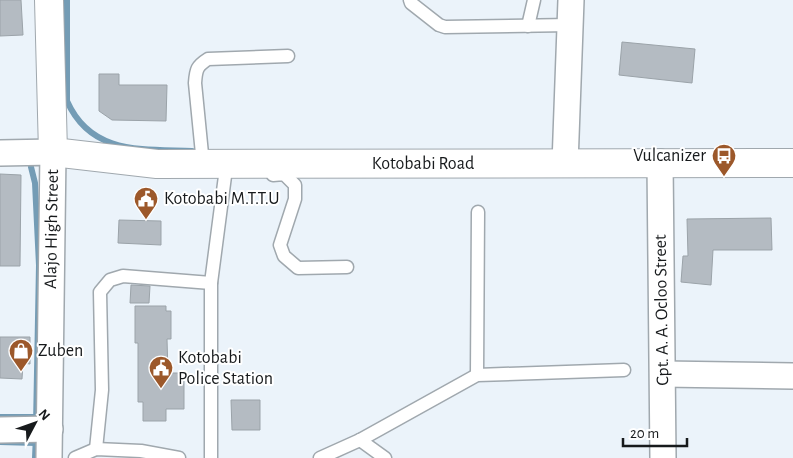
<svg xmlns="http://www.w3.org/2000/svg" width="793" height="458" font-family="'Alegreya Sans',sans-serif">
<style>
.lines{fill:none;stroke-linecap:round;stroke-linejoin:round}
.stream{stroke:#749cb5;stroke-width:6}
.building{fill:#b4bbc2;stroke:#9ba3a9}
.service-casing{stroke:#a0a8ae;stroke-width:15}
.minor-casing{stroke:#a0a8ae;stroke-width:28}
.tertiary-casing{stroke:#a0a8ae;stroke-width:30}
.service{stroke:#fff;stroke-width:12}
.minor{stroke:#fff;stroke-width:25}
.tertiary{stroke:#fff;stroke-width:28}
.labels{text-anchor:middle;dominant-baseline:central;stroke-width:4;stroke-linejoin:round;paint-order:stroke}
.poi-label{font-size:18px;fill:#171a1c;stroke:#fff;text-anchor:start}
.street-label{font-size:18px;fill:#171a1c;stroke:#fff}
</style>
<rect width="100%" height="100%" fill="#ebf3fa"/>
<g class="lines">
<g class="stream">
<path d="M67,0V101C91,155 142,149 192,151"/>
<path d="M31,167L35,183L39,265L36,425"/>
<path d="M0,417H36"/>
<path d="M0,442L36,443"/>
<path d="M35,458L36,435"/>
</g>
</g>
<g class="building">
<path d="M0,0H21L23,35L0,36Z"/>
<path d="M622,42L695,49L692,83L619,75Z"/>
<path d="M99,74H119V85H167L166,121L112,120L99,111Z"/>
<path d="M0,174L21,175L20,266H0Z"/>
<path d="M771,218L772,250H713L711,285L681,282L683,256H688L687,219Z"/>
<path d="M119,220L161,221V245L118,243Z"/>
<path d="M131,285L150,286L149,303H130Z"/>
<path d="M135,306H166V311H171V339H167L168,373H184V409H166V421H143V402H138V343H135Z"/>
<path d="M0,337H30V364L23,363L22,379L0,378Z"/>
<path d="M231,400H260V430H232Z"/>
</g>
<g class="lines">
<defs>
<g id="service">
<path d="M410,0L411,3L439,25L445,27L570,25"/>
<path d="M528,26L534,0"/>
<path d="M203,164L195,83C196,69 197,66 208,59L288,56"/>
<path d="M273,175L284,174L295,185V199L280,245L284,256L298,268L347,267"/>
<path d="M477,375L478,212"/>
<path d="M360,440L385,458"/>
<path d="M96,449L102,390L100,292L110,280L123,276L211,283"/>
<path d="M75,458L96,449L141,451L179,458"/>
<path d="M211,458V283L225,176L229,163"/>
<path d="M320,458L360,440L477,375L624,370"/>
</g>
<g id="minor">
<path d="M0,153L53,152L49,458"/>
<path d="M660,162L663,458"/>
<path d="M565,164L571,0"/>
<path d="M663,374L793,376"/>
<path d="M0,430L50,429"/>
</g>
<path id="tertiary" d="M49,0L53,152L157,164L793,163"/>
</defs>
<use href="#service" class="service-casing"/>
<use href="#minor" class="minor-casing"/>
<use href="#tertiary" class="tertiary-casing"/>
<use href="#service" class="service"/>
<use href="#minor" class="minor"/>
<use href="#tertiary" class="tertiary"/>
</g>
<defs>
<symbol id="bus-pin" viewBox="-11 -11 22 30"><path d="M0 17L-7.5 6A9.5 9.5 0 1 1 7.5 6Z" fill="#9c582a" stroke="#fff"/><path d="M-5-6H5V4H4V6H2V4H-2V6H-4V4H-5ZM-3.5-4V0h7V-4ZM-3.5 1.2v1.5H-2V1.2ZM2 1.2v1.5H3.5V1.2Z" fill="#fff"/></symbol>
<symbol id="civic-pin" viewBox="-11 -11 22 30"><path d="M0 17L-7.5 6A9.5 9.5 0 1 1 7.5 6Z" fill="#9c582a" stroke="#fff"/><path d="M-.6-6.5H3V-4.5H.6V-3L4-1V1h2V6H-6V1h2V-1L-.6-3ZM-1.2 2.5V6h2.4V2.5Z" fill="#fff"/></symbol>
<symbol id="shop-pin" viewBox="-11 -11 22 30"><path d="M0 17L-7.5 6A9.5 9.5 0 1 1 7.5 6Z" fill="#9c582a" stroke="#fff"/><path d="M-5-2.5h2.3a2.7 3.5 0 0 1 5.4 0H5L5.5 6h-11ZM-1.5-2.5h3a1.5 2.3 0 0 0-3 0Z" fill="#fff"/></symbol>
</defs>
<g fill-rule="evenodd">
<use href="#bus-pin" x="710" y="142" width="28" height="38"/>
<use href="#civic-pin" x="132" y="185" width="28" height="38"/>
<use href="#shop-pin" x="7" y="337" width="28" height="38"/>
<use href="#civic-pin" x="147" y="354" width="28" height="38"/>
</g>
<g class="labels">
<g class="poi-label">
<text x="706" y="156" text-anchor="end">Vulcanizer</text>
<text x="164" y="199">Kotobabi M.T.T.U</text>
<text x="38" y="351">Zuben</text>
<text x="178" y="358">Kotobabi<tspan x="178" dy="21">Police Station</tspan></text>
</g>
<g class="street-label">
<text x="423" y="164">Kotobabi Road</text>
<text transform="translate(52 229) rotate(-89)">Alajo High Street</text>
<text transform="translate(662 310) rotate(-91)">Cpt. A. A. Ocloo Street</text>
</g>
</g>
<g transform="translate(35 423) rotate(49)" stroke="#ffffff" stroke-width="4" paint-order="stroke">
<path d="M0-4L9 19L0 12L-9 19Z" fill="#171a1c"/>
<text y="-8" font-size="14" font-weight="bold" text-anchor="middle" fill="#171a1c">N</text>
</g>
<path d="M623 438v8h64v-8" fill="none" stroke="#171a1c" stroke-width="2.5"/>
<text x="630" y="438" font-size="15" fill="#171a1c" stroke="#ffffff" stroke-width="4" paint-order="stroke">20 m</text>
</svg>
